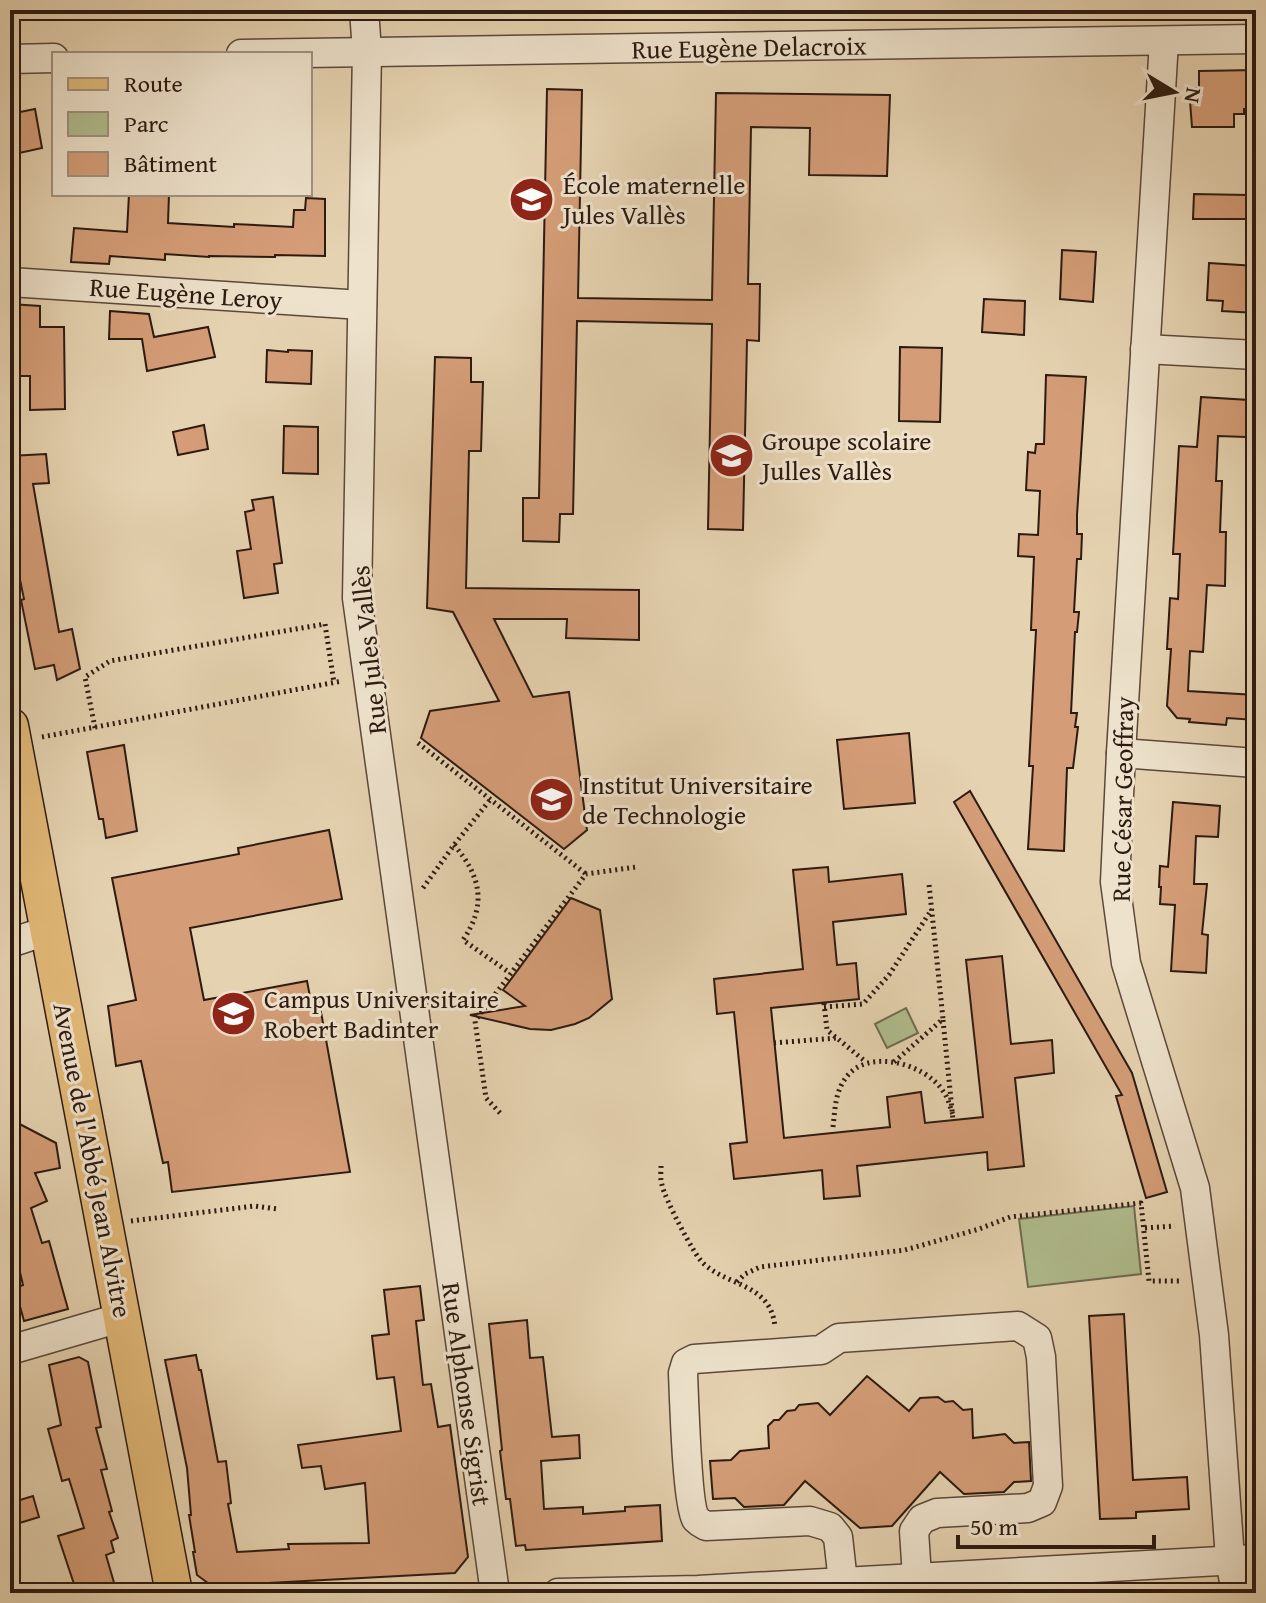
<svg xmlns="http://www.w3.org/2000/svg" width="1266" height="1603" font-family="'Gentium Book Plus',serif">
<style>
.green{fill:#b0bd8e;stroke:#6e6c50;stroke-width:2}
.building{fill:#d49d77;stroke:#2d1a11;stroke-width:2}
.lines{fill:none;stroke-linecap:round;stroke-linejoin:round}
.minor-casing{stroke:#5b4839;stroke-width:31}
.major-casing{stroke:#2d1a11;stroke-width:39}
.path{stroke:#2d1a11;stroke-width:5;stroke-dasharray:2 4;stroke-linecap:butt}
.minor{stroke:#eee2cc;stroke-width:28}
.major{stroke:#e2b978;stroke-width:36}
.labels{text-anchor:middle;dominant-baseline:central;stroke-width:6;stroke-linejoin:round;paint-order:stroke}
.street-label{font-size:26px;fill:#2d1a11;stroke:#eee2cc}
.poi-label{font-size:26px;fill:#2d1a11;stroke:#eee2cc;text-anchor:start}
</style>
<rect width="100%" height="100%" fill="#e5d2b0"/>
<filter id="stains"><feTurbulence type="fractalNoise" baseFrequency=".0025" numOctaves="4"/><feColorMatrix values="0 0 0 0 .2 0 0 0 0 .09 0 0 0 0 .02 0 0 0 .5 -.17"/></filter>
<radialGradient id="worn" r=".72"><stop offset=".6" stop-color="#630" stop-opacity="0"/><stop offset="1" stop-color="#630" stop-opacity=".3"/></radialGradient>
<g class="green">
<path d="M906,1008L918,1033L887,1048L875,1024Z"/>
<path d="M1134,1206L1141,1274L1028,1287L1019,1219Z"/>
</g>
<g class="building">
<path d="M1256,70V109H1244V114H1234V127H1192L1189,88H1199V71Z"/>
<path d="M547,89L582,90L578,298L712,300L716,93L890,95L887,176L809,175L810,128L751,127L748,284H760L759,341L747,340L743,530L708,529L712,324L577,321L573,514H560L559,542L523,541V498H539Z"/>
<path d="M35,109L42,148L10,155V114Z"/>
<path d="M129,194H169L168,223L234,227V224L293,227L294,210H305L306,198L325,199V256L275,255V257L209,256V257L165,254V260L110,256L109,264L71,262L74,228L127,232Z"/>
<path d="M1194,194L1248,195L1247,219H1193Z"/>
<path d="M1062,250L1096,252L1093,302L1060,299Z"/>
<path d="M1209,263L1256,266V313L1222,311L1223,301L1207,300Z"/>
<path d="M984,299L1025,301L1024,335L982,332Z"/>
<path d="M10,304L40,306V327H64L65,409L30,410V376H10Z"/>
<path d="M110,311L149,314L154,337L208,327L215,357L147,371L142,339H109Z"/>
<path d="M900,347L942,348L940,422L899,421Z"/>
<path d="M267,350L288,352V350L312,351L311,384L266,382Z"/>
<path d="M435,357L471,358V382H483L481,451H469L466,588L639,590V640L566,638L567,619H494L533,697L569,692L587,830L564,849L421,738L430,711L499,701L453,612L427,608Z"/>
<path d="M1046,375L1086,377L1077,515V534H1082L1081,559H1077L1074,612H1079L1077,632H1075L1071,713H1077L1075,727H1078L1073,768H1067L1064,851L1028,849L1033,766H1029L1036,630H1031L1034,557L1018,556L1019,534L1038,535L1040,491L1026,490L1028,452L1035,453L1036,444H1044Z"/>
<path d="M1201,397L1249,400L1246,437L1218,436L1216,481H1222L1220,532H1226L1225,586L1207,585L1203,652L1190,651L1188,691L1256,695V720L1227,718L1226,725L1189,722L1190,719L1177,718L1167,706L1171,649H1167L1170,598L1178,599L1180,554H1173L1179,446L1197,447Z"/>
<path d="M204,425L208,449L178,455L173,432Z"/>
<path d="M284,426L318,427V474L283,473Z"/>
<path d="M46,454L49,483L33,484L59,632L72,629L80,669L57,680L54,665L35,669L21,600L24,599L14,551L10,552V456Z"/>
<path d="M273,497L282,563L274,564L278,593L244,598L237,551L251,549L245,512L254,510L252,500Z"/>
<path d="M909,733L915,803L844,809L837,740Z"/>
<path d="M124,745L137,831L106,838L103,819H99L87,752Z"/>
<path d="M970,791L1132,1073L1167,1192L1146,1198L1116,1096L1122,1095L954,802Z"/>
<path d="M1173,802L1220,806L1218,837L1196,836L1194,884H1207L1202,934L1208,935L1206,973L1171,971L1175,905L1160,904L1161,887H1159L1160,866L1168,867Z"/>
<path d="M329,830L342,899L190,928L204,1000L307,981L311,1002L319,1001L350,1172L172,1192L168,1162L163,1163L141,1061L116,1066L108,1006L136,1000L112,878L239,854L238,848Z"/>
<path d="M828,867L829,882L902,874L906,914L833,922L837,965L856,963L859,999L771,1008L784,1138L890,1127L887,1097L921,1092L925,1123L983,1117L966,960L1002,956L1011,1044L1052,1040L1054,1073L1015,1078L1024,1166L988,1170L987,1152L857,1166L860,1196L824,1199L822,1170L734,1179L730,1144L747,1142L734,1012L717,1014L714,979L803,969L793,870Z"/>
<path d="M571,898L600,910L612,999L589,1018L575,1024L551,1030L530,1029L470,1015L525,1006L503,990Z"/>
<path d="M10,1119L56,1143L60,1168L35,1173L47,1201L31,1208L42,1243L49,1241L68,1309L24,1321L15,1288L23,1285L12,1238L19,1236L12,1216L10,1217Z"/>
<path d="M420,1286L424,1320L416,1321L423,1385L431,1384L438,1427L450,1425L468,1557L455,1573L212,1586L197,1575L193,1552H195L189,1515H191L187,1468L165,1360L196,1355L199,1370H201L218,1462L226,1461L231,1503L228,1504L237,1552L289,1549L288,1544L369,1543L365,1483L325,1489L321,1466L302,1468L298,1445L401,1431L394,1377L377,1379L372,1336L389,1334L384,1290Z"/>
<path d="M1124,1314L1133,1480L1187,1477L1189,1509L1136,1512V1518L1100,1519L1089,1316Z"/>
<path d="M527,1320L530,1358L543,1357L552,1437L579,1435L580,1458L541,1461L544,1509L583,1507V1514L625,1511V1507L660,1505L662,1541L526,1550L525,1545L516,1546L510,1499H506L500,1451L502,1450L489,1324Z"/>
<path d="M79,1357L88,1362L101,1427L96,1428L107,1469L101,1470L112,1511L109,1512L118,1538L111,1541L114,1552L106,1555L117,1593H77L58,1536L84,1528L69,1479L62,1481L48,1429L61,1425L49,1365Z"/>
<path d="M867,1376L909,1411L920,1398L938,1397L945,1402L953,1401L963,1410L972,1409L973,1438L1005,1434L1014,1443L1029,1442L1031,1481L1014,1482L1004,1492L964,1494L940,1472L892,1526L860,1528L805,1481L784,1505L744,1507L735,1498L713,1499L710,1461L731,1460L740,1451L769,1448L768,1426L774,1420H779L787,1411L795,1410L799,1405L818,1403L830,1415Z"/>
<path d="M33,1496L39,1517L10,1526V1503Z"/>
</g>
<g class="lines">
<defs>
<g id="minor">
<path d="M364,10L367,51L357,598L495,1593"/>
<path d="M1164,41L1121,753L1115,882L1126,963L1195,1188L1214,1335L1230,1559L1236,1593"/>
<path d="M241,54L1256,39"/>
<path d="M10,59L54,58"/>
<path d="M10,282L362,305"/>
<path d="M1145,349L1256,355"/>
<path d="M1121,753L1256,763"/>
<path d="M10,943L49,930"/>
<path d="M10,1350L123,1317"/>
<path d="M843,1582L838,1537L830,1527L810,1521L706,1526C704,1525 698,1521 696,1519C687,1506 684,1396 683,1373L686,1363L694,1359L821,1350L839,1338L1018,1326L1037,1338L1041,1357L1048,1486L1042,1502L1028,1508L937,1513L922,1519L914,1531L917,1577"/>
<path d="M558,1593L698,1590L1256,1559"/>
</g>
<path id="major" d="M10,726L174,1593"/>
</defs>
<use href="#minor" class="minor-casing"/>
<use href="#major" class="major-casing"/>
<g class="path">
<path d="M95,728L85,677L110,661L325,624L334,683"/>
<path d="M42,737L342,681"/>
<path d="M418,743L586,874"/>
<path d="M454,845C481,876 487,905 463,940L510,973"/>
<path d="M423,888L454,845L490,800"/>
<path d="M824,1003L827,1030L866,1062"/>
<path d="M824,1007L863,1004L889,975L932,909"/>
<path d="M943,1020L953,1120"/>
<path d="M774,1043L836,1038"/>
<path d="M894,1062L943,1019L929,884"/>
<path d="M500,1113L486,1098L475,1021L586,874L636,867"/>
<path d="M833,1127C835,1110 835,1093 845,1079C866,1047 925,1063 943,1091C948,1097 950,1107 953,1115"/>
<path d="M661,1166C661,1172 660,1179 662,1185C664,1197 694,1255 703,1263C728,1287 771,1283 775,1327"/>
<path d="M131,1221L255,1206L277,1209"/>
<path d="M1145,1228L1175,1226"/>
<path d="M737,1282L745,1274L760,1267L905,1250L979,1229L1010,1217L1141,1203L1149,1281H1182"/>
</g>
<use href="#minor" class="minor"/>
<use href="#major" class="major"/>
</g>
<defs>
<symbol id="school-disc" viewBox="-11 -11 22 22"><circle r="9.5" fill="#8f2418" stroke="#eee2cc"/><path d="M0-5L7-2L0 1L-7-2ZM-4 1L0 2.5L4 1V4Q0 6-4 4Z" fill="#fff"/></symbol>
<symbol id="university-disc" viewBox="-11 -11 22 22"><circle r="9.5" fill="#8f2418" stroke="#eee2cc"/><path d="M0-5L7-2L0 1L-7-2ZM-4 1L0 2.5L4 1V4Q0 6-4 4Z" fill="#fff"/></symbol>
</defs>
<g fill-rule="evenodd">
<use href="#school-disc" x="506" y="174" width="51" height="51"/>
<use href="#school-disc" x="706" y="430" width="51" height="51"/>
<use href="#university-disc" x="526" y="774" width="51" height="51"/>
<use href="#university-disc" x="208" y="988" width="51" height="51"/>
</g>
<g class="labels">
<g class="street-label">
<text transform="translate(749 47) rotate(-1)">Rue Eugène Delacroix</text>
<text transform="translate(186 293) rotate(4)">Rue Eugène Leroy</text>
<text transform="translate(368 650) rotate(-96)">Rue Jules Vallès</text>
<text transform="translate(1122 799) rotate(-89)">Rue César Geoffray</text>
<text transform="translate(93 1160) rotate(79)">Avenue de l'Abbé Jean Alvitre</text>
<text transform="translate(467 1394) rotate(82)">Rue Alphonse Sigrist</text>
</g>
<g class="poi-label">
<text x="563" y="184">École maternelle<tspan x="563" dy="30">Jules Vallès</tspan></text>
<text x="762" y="440">Groupe scolaire<tspan x="762" dy="30">Julles Vallès</tspan></text>
<text x="582" y="784">Institut Universitaire<tspan x="582" dy="30">de Technologie</tspan></text>
<text x="264" y="998">Campus Universitaire<tspan x="264" dy="30">Robert Badinter</tspan></text>
</g>
</g>
<rect width="1266" height="1603" fill="none" stroke="#e5d2b0" stroke-width="40"/>
<rect x="12" y="12" width="1242" height="1579" fill="none" stroke="#2d1a11" stroke-width="4"/>
<rect x="20" y="20" width="1226" height="1563" fill="none" stroke="#2d1a11" stroke-width="2"/>
<rect x="52" y="52" width="260" height="144" fill="#eee2cc" stroke="#a19281" stroke-width="2"/>
<rect x="68" y="78" width="40" height="12" fill="#e2b978" stroke="#a19281" stroke-width="2"/>
<text x="124" y="92" font-size="24" fill="#2d1a11">Route</text>
<rect x="68" y="112" width="40" height="24" fill="#b0bd8e" stroke="#a19281" stroke-width="2"/>
<text x="124" y="132" font-size="24" fill="#2d1a11">Parc</text>
<rect x="68" y="152" width="40" height="24" fill="#d49d77" stroke="#a19281" stroke-width="2"/>
<text x="124" y="172" font-size="24" fill="#2d1a11">Bâtiment</text>
<g transform="translate(1174 92) rotate(100)" stroke="#eee2cc" stroke-width="6" paint-order="stroke">
<path d="M0-6L14 30L0 20L-14 30Z" fill="#2d1a11"/>
<text y="-12" font-size="22" font-weight="bold" text-anchor="middle" fill="#2d1a11">N</text>
</g>
<path d="M958 1535v12h196v-12" fill="none" stroke="#2d1a11" stroke-width="4"/>
<text x="970" y="1535" font-size="24" fill="#2d1a11" stroke="#eee2cc" stroke-width="6" paint-order="stroke">50 m</text>
<rect width="100%" height="100%" filter="url(#stains)"/>
<rect width="100%" height="100%" fill="url(#worn)"/>
</svg>
